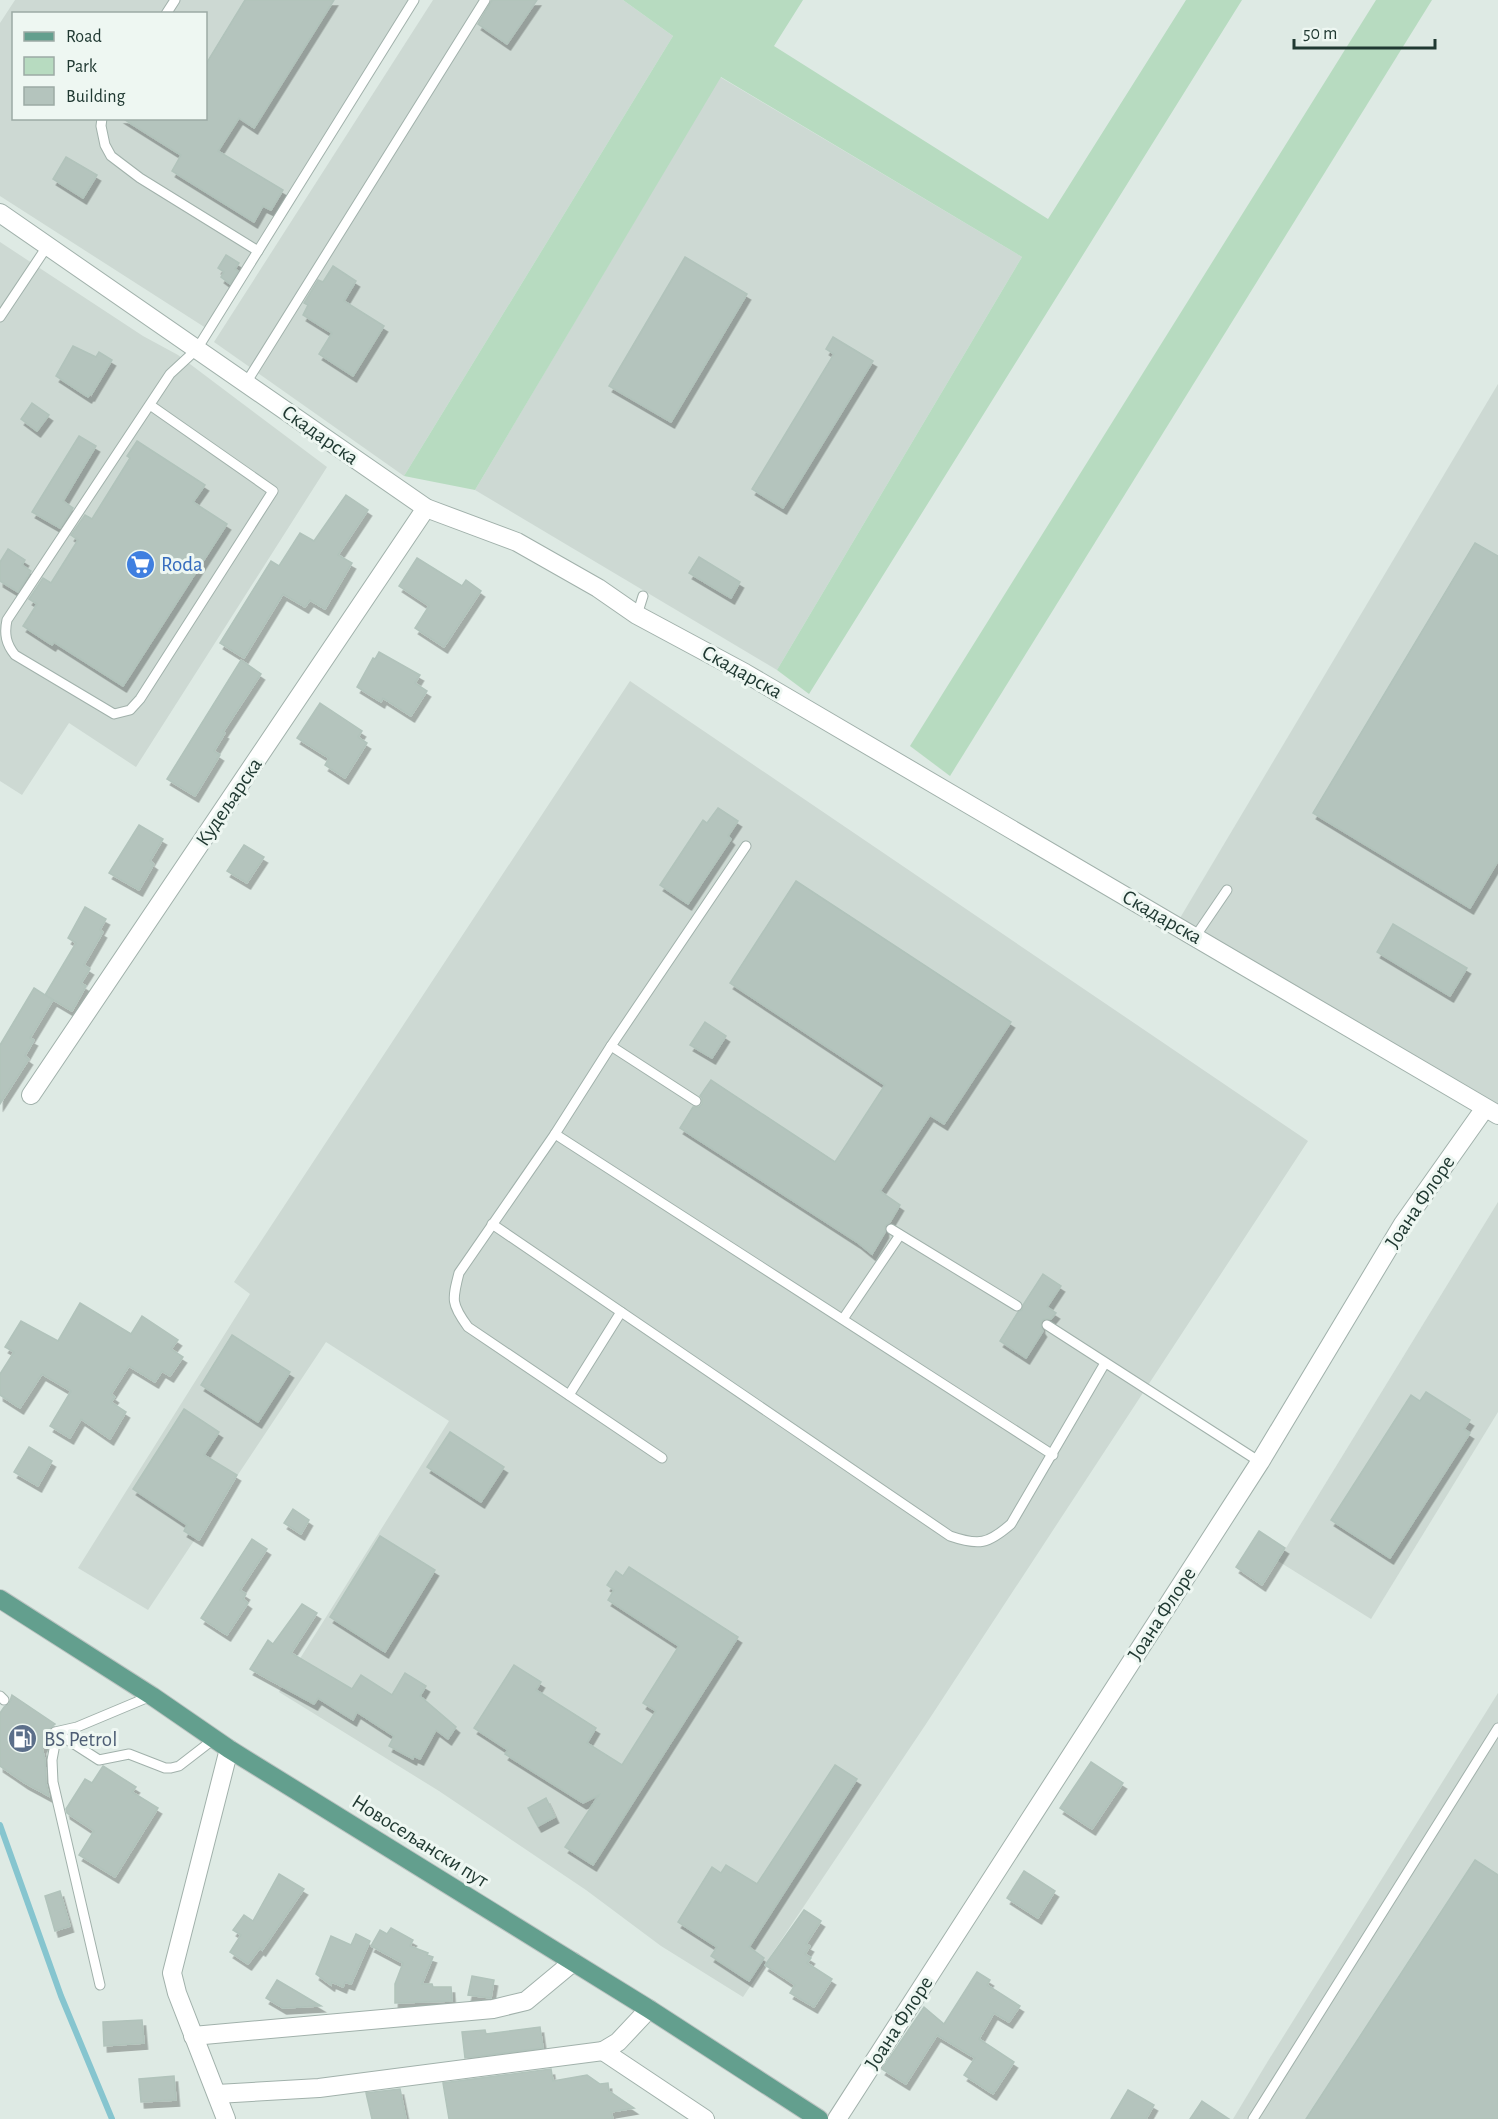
<svg xmlns="http://www.w3.org/2000/svg" width="1498" height="2119" font-family="'Alegreya Sans',sans-serif">
<style>
.built{fill:#cdd9d3;fill-rule:evenodd}
.green{fill:#b7dbc0}
.lines{fill:none;stroke-linecap:round;stroke-linejoin:round}
.stream{stroke:#86c5cf;stroke-width:6}
.building{fill:#b4c4bd;stroke:#b1c3bb;stroke-width:1.5;filter:url(#shadow)}
.lane-casing{stroke:#a1b1ab;stroke-width:11}
.street-casing{stroke:#a1b1ab;stroke-width:20}
.primary-casing{stroke:#bcc4c2;stroke-width:20}
.lane{stroke:#fff;stroke-width:9}
.street{stroke:#fff;stroke-width:18}
.primary{stroke:#639f8e;stroke-width:18}
.labels{text-anchor:middle;dominant-baseline:central;stroke-width:6;stroke-linejoin:round;paint-order:stroke}
.street-label{font-size:21px;fill:#203932;stroke:#eef7f2}
.shop-label{font-size:21px;fill:#366cbe;stroke:#eef7f2;text-anchor:start}
.service-label{font-size:21px;fill:#4e5e75;stroke:#eef7f2;text-anchor:start}
</style>
<defs>
<filter id="shadow"><feDropShadow dx="3.5" dy="6" stdDeviation="0" flood-color="#0004"/></filter>
</defs>
<rect width="100%" height="100%" fill="#deeae4"/>
<g class="built">
<path d="M15,0H419L209,330L0,196V23ZM14,14H206V118H14Z"/>
<path d="M433,0H623L673,36L404,476L214,342Z"/>
<path d="M720,77L1022,257L777,670L475,490Z"/>
<path d="M0,242L143,336L178,355L327,467L136,767L69,723L22,795L0,781Z"/>
<path d="M1498,384V1105L1180,918Z"/>
<path d="M630,681L1308,1141L926,1724L743,1997L661,1946L586,1890L439,1791L279,1692L449,1421L326,1342L148,1610L78,1568L250,1294L234,1282Z"/>
<path d="M1498,1202V1412L1371,1619L1278,1561Z"/>
<path d="M1498,1693V2119H1233L1268,2061Z"/>
</g>
<g class="green">
<path d="M623,0H803L774,46L1048,219L1186,0H1242L809,694L777,670L1022,257L721,77L475,490L404,476L673,36Z"/>
<path d="M1376,0H1432L950,776L910,746Z"/>
</g>
<g class="lines">
<path class="stream" d="M0,1825L61,1996L112,2119"/>
</g>
<g class="building">
<path d="M245,0H334L254,128L239,118L218,151L283,190L271,210L263,206L254,222L172,171L181,155L122,118H206V64Z"/>
<path d="M492,0H537L507,44L478,24Z"/>
<path d="M66,157L97,175L83,198L53,179Z"/>
<path d="M226,255L239,263L235,269L238,271L230,284L221,277L224,272L218,268Z"/>
<path d="M685,257L747,294L671,422L609,386Z"/>
<path d="M333,266L356,281L344,301L384,326L353,376L319,354L332,333L303,315L308,305L304,303L318,280L323,282Z"/>
<path d="M833,337L873,361L783,508L752,489L834,354L826,349Z"/>
<path d="M73,346L96,357L99,352L112,360L91,395L90,394L88,397L56,376Z"/>
<path d="M32,403L49,415L37,431L21,419Z"/>
<path d="M79,436L96,446L63,501L73,508L60,528L32,512Z"/>
<path d="M137,441L205,485L193,502L227,524L123,686L54,642L52,645L23,626L37,604L29,599L43,578L51,583L78,540L71,535L85,515L92,519L130,458L127,456Z"/>
<path d="M346,495L368,510L338,555L352,563L325,609L310,600L305,607L283,594L244,658L220,643L271,561L279,566L300,533L314,541Z"/>
<path d="M1475,543L1498,556V861L1470,908L1313,813Z"/>
<path d="M8,549L25,560L22,565L31,571L18,592L0,581V562Z"/>
<path d="M699,557L740,582L731,598L689,573Z"/>
<path d="M417,558L462,586L466,580L481,591L444,647L415,628L429,606L399,586Z"/>
<path d="M379,652L420,675L415,683L427,691L411,716L383,698L381,702L357,687L373,658L375,659Z"/>
<path d="M241,660L261,674L223,732L225,733L214,751L220,755L195,796L167,779Z"/>
<path d="M320,703L362,731L358,737L367,743L345,778L325,765L329,758L297,738Z"/>
<path d="M718,808L738,821L728,836L731,839L688,904L660,885L703,820L707,823Z"/>
<path d="M139,825L163,839L150,861L154,864L139,890L109,873Z"/>
<path d="M244,845L264,857L247,883L227,871Z"/>
<path d="M796,881L1011,1022L944,1124L930,1115L880,1191L900,1205L890,1222L885,1226V1232L872,1254L857,1242L680,1128L693,1107H699L702,1104V1098L700,1096L711,1080L835,1162L885,1085L730,983Z"/>
<path d="M85,907L106,919L100,930L103,932L84,965L90,969L81,983L86,986L72,1011L45,995L76,943L68,938Z"/>
<path d="M1393,924L1467,968L1450,996L1377,952Z"/>
<path d="M34,988L53,1000L30,1038L34,1040L25,1056L29,1059L0,1104V1045Z"/>
<path d="M705,1022L726,1036L712,1058L690,1045Z"/>
<path d="M1043,1274L1061,1286L1047,1307L1056,1313L1051,1319H1044L1041,1322V1328L1043,1331L1026,1358L1000,1341L1018,1312L1022,1310L1023,1305Z"/>
<path d="M80,1303L131,1334L142,1316L178,1340L171,1349L183,1357L170,1376L162,1371L155,1382L129,1366L111,1394L115,1397L111,1402L126,1412L110,1439L81,1419L70,1438L50,1426L71,1391L42,1374L20,1408L0,1395V1374L14,1352L5,1347L21,1321L58,1341Z"/>
<path d="M232,1335L290,1372L258,1422L201,1385Z"/>
<path d="M1426,1392L1470,1420L1464,1429L1470,1433L1390,1558L1331,1520L1411,1395L1420,1401Z"/>
<path d="M184,1409L219,1432L204,1455L237,1475L199,1540L184,1531L187,1525L133,1489Z"/>
<path d="M450,1432L504,1467L481,1502L427,1467Z"/>
<path d="M29,1447L52,1461L38,1486L14,1472Z"/>
<path d="M293,1509L309,1520L301,1534L284,1523Z"/>
<path d="M1259,1531L1285,1548L1262,1585L1236,1567Z"/>
<path d="M380,1536L435,1570L385,1652L330,1617Z"/>
<path d="M252,1539L267,1549L240,1590L246,1594L243,1599L248,1603L227,1635L201,1618Z"/>
<path d="M629,1567L738,1637L593,1865L565,1847L599,1795L583,1803L505,1754L508,1750L474,1728L514,1665L541,1682L536,1690L596,1728L587,1743L622,1765L656,1711L643,1703L679,1646L608,1600L614,1590L607,1585L616,1571L623,1576Z"/>
<path d="M302,1604L317,1613L291,1653L352,1689L361,1675L392,1695L405,1673L426,1686L420,1696L456,1727L448,1739L436,1730L420,1759L414,1756L413,1759L389,1746L394,1736L357,1712L353,1720L318,1698L314,1704L250,1669L268,1640L273,1644Z"/>
<path d="M12,1695L55,1724L49,1729V1735L42,1748L45,1760L46,1783L49,1796L25,1783L0,1766V1713L4,1707L9,1704Z"/>
<path d="M1091,1762L1123,1783L1092,1829L1060,1808Z"/>
<path d="M835,1765L857,1779L749,1947L764,1958L749,1981L711,1956L717,1947L678,1922L712,1867L721,1873L726,1865L757,1884Z"/>
<path d="M103,1766L136,1787L132,1792L158,1808L115,1877L79,1855L94,1831L67,1813L66,1809L85,1779L92,1783Z"/>
<path d="M546,1798L555,1817L538,1826L528,1808Z"/>
<path d="M1475,1860L1498,1875V2119H1306Z"/>
<path d="M1024,1871L1055,1891L1038,1918L1007,1898Z"/>
<path d="M279,1874L304,1889L262,1950L260,1948L248,1964L230,1952L241,1935L233,1930L244,1915L253,1921Z"/>
<path d="M60,1891L70,1926L55,1931L45,1896Z"/>
<path d="M804,1910L821,1921L806,1944L810,1946L805,1954L811,1958L807,1963L832,1979L814,2007L790,1993L795,1985L765,1965Z"/>
<path d="M391,1928L413,1940L410,1946L428,1953L427,1955L433,1957L422,1984H432L433,1987H451L452,2001L395,2003V1984L403,1963L371,1946L380,1930L387,1934Z"/>
<path d="M356,1934L370,1941L351,1984L345,1982L343,1987L332,1982L331,1985L316,1974L331,1936L351,1945Z"/>
<path d="M977,1972L990,1980L987,1985L1020,2006L1009,2022L994,2013L979,2039L1014,2062L993,2094L964,2075L975,2058L937,2035L906,2084L882,2069L924,2007L944,2024Z"/>
<path d="M472,1976L494,1980L491,1998L468,1995Z"/>
<path d="M277,1980L321,2006L283,2008L266,1998Z"/>
<path d="M142,2020L144,2043L104,2046L103,2022Z"/>
<path d="M540,2027L543,2048L465,2058L462,2032L485,2030L486,2034Z"/>
<path d="M551,2069L553,2081L587,2075L600,2084L608,2083L609,2091L634,2108L611,2112L613,2119H449L443,2083Z"/>
<path d="M174,2076L176,2100L141,2102L139,2079Z"/>
<path d="M400,2089L406,2119H372L366,2093Z"/>
<path d="M1128,2090L1154,2105L1146,2119H1111Z"/>
<path d="M1202,2101L1229,2119H1190Z"/>
</g>
<g class="lines">
<defs>
<g id="lane">
<path d="M166,14L175,0"/>
<path d="M102,118L101,126L105,145L111,156L140,178L258,251"/>
<path d="M0,317L48,245"/>
<path d="M246,383L485,0"/>
<path d="M150,405L273,491L140,699L130,710L114,714L15,655C6,644 4,634 7,620L170,374L197,349L414,0"/>
<path d="M637,615L643,596"/>
<path d="M1195,937L1227,890"/>
<path d="M611,1046L696,1101"/>
<path d="M555,1134L1053,1455"/>
<path d="M492,1224L950,1536C979,1546 988,1544 1011,1524L1105,1363"/>
<path d="M891,1229L1017,1306"/>
<path d="M843,1319L900,1235"/>
<path d="M1047,1325L1260,1462"/>
<path d="M569,1395L621,1312"/>
<path d="M662,1458L468,1327C451,1304 452,1300 459,1273L555,1134L611,1046L746,846"/>
<path d="M0,1696L4,1700"/>
<path d="M55,1732L77,1727L151,1696"/>
<path d="M100,1985L53,1782L52,1760L57,1733L99,1760L129,1754L165,1768H171L179,1766L214,1739"/>
<path d="M1253,2119L1498,1728"/>
</g>
<g id="street">
<path d="M0,213L426,508L517,542L598,588L637,615L745,673L1498,1115"/>
<path d="M31,1095L426,508"/>
<path d="M649,2009L618,2042L603,2051L705,2119"/>
<path d="M193,2036L493,2009L526,2001L573,1962"/>
<path d="M217,2094L319,2088L603,2051"/>
<path d="M226,2119L177,1993L172,1973L229,1749"/>
<path d="M837,2119L1260,1462L1403,1224L1485,1108"/>
</g>
<path id="primary" d="M0,1599L152,1696L229,1749L649,2009L819,2119"/>
</defs>
<use href="#lane" class="lane-casing"/>
<use href="#street" class="street-casing"/>
<use href="#primary" class="primary-casing"/>
<use href="#lane" class="lane"/>
<use href="#street" class="street"/>
<use href="#primary" class="primary"/>
</g>
<defs>
<symbol id="supermarket-disc" viewBox="-11 -11 22 22"><circle r="9.5" fill="#3f7fe0" stroke="#eef7f2"/><path d="M-6-5.5h2.5l.6 2H6L4.5 2H-2.5L-4.4-4H-6ZM-1.5 3.2a1.3 1.3 0 1 0 .1 0ZM3 3.2a1.3 1.3 0 1 0 .1 0Z" fill="#fff"/></symbol>
<symbol id="fuel-disc" viewBox="-11 -11 22 22"><circle r="9.5" fill="#5c6f8a" stroke="#eef7f2"/><path d="M-5.5-6h7V0h2V4h1.3V-2.5L3-4.5l.8-.8L6-3V5H2.5V1h-1V6h-7ZM-4.2-4.7v3.2H.2V-4.7Z" fill="#fff"/></symbol>
</defs>
<g fill-rule="evenodd">
<use href="#supermarket-disc" x="124" y="548" width="33" height="33"/>
<use href="#fuel-disc" x="6" y="1722" width="33" height="33"/>
</g>
<g class="labels">
<g class="street-label">
<text transform="translate(320 435) rotate(35)">Скадарска</text>
<text transform="translate(742 672) rotate(29)">Скадарска</text>
<text transform="translate(229 802) rotate(-56)">Кудељарска</text>
<text transform="translate(1162 917) rotate(30)">Скадарска</text>
<text transform="translate(1420 1202) rotate(-56)">Јоана Флоре</text>
<text transform="translate(1162 1614) rotate(-57)">Јоана Флоре</text>
<text transform="translate(420 1841) rotate(32)">Новосељански пут</text>
<text transform="translate(899 2023) rotate(-57)">Јоана Флоре</text>
</g>
<g class="shop-label">
<text x="161" y="564">Roda</text>
</g>
<g class="service-label">
<text x="44" y="1739">BS Petrol</text>
</g>
</g>
<rect x="12" y="12" width="195" height="108" fill="#eef7f2" stroke="#9caba5" stroke-width="1.5"/>
<rect x="24" y="32" width="30" height="9" fill="#639f8e" stroke="#9caba5" stroke-width="1.5"/>
<text x="66" y="42" font-size="18" fill="#203932">Road</text>
<rect x="24" y="57" width="30" height="18" fill="#b7dbc0" stroke="#9caba5" stroke-width="1.5"/>
<text x="66" y="72" font-size="18" fill="#203932">Park</text>
<rect x="24" y="87" width="30" height="18" fill="#b4c4bd" stroke="#9caba5" stroke-width="1.5"/>
<text x="66" y="102" font-size="18" fill="#203932">Building</text>
<path d="M1294 39v9h141v-9" fill="none" stroke="#203932" stroke-width="3"/>
<text x="1303" y="39" font-size="18" fill="#203932" stroke="#eef7f2" stroke-width="4.5" paint-order="stroke">50 m</text>
</svg>
